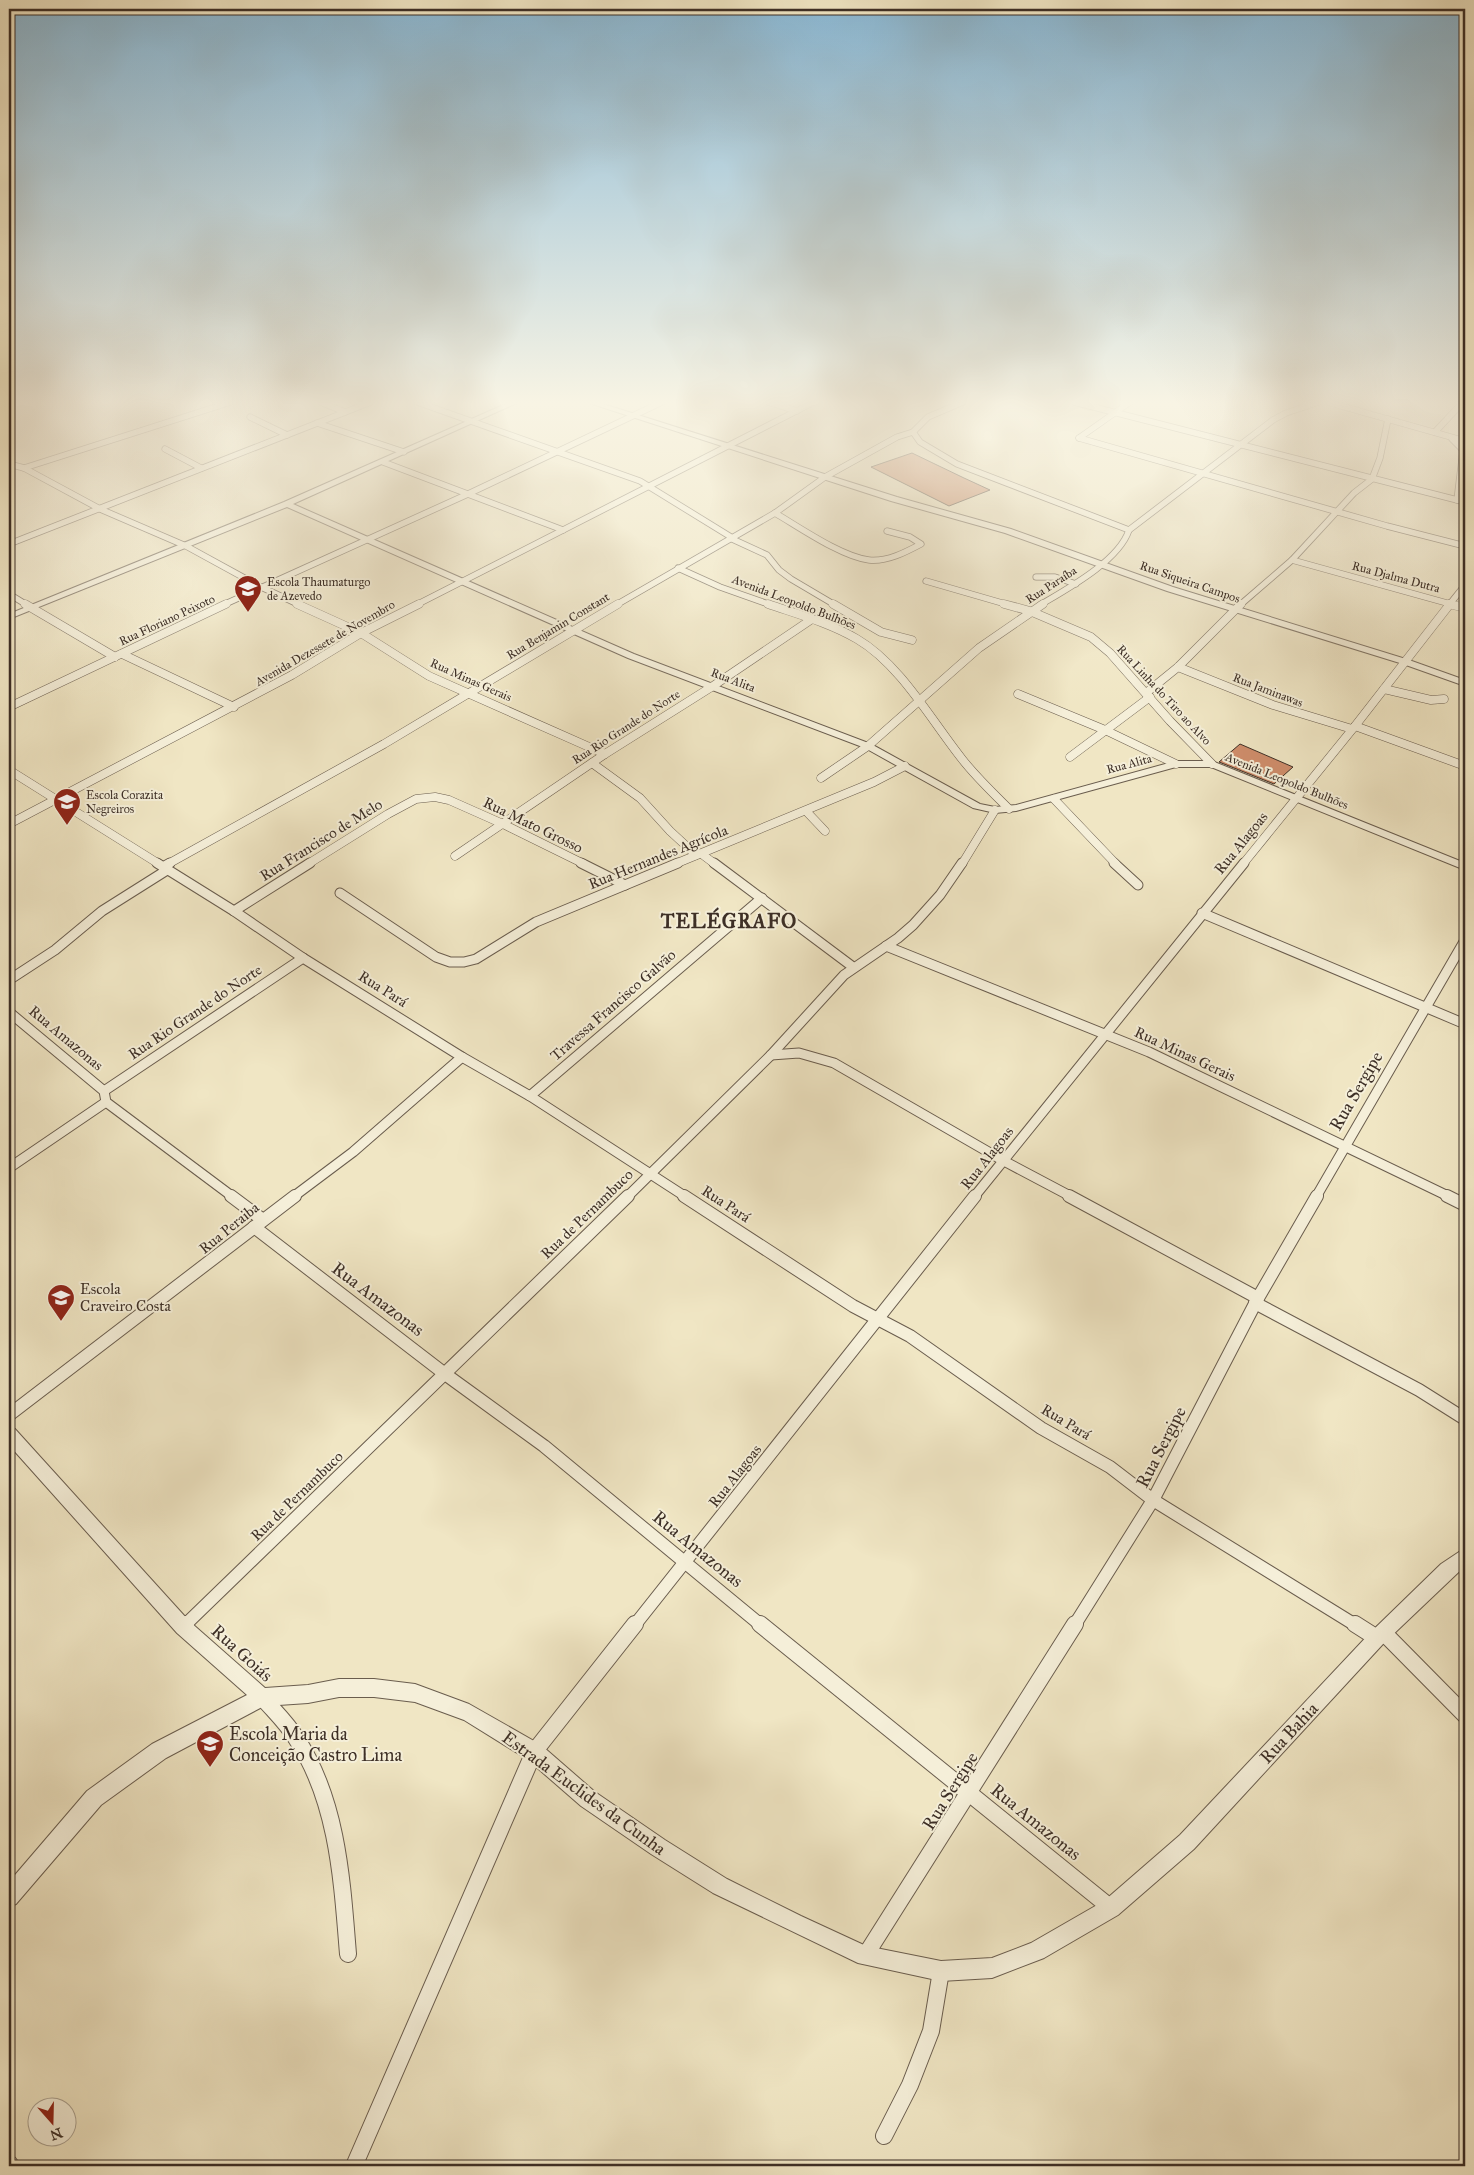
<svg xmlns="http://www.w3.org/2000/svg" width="1474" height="2175" font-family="'IM FELL Great Primer',serif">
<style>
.building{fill:#cf8d6b;stroke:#3d2f26}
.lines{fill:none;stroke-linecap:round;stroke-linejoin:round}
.minor-far4-casing{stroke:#6a5d4e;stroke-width:7}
.minor-far3-casing{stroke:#6a5d4e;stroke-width:9}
.minor-far2-casing{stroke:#6a5d4e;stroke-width:11}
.minor-far1-casing{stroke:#6a5d4e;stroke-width:14}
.minor-casing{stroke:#6a5d4e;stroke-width:18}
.tertiary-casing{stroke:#6a5d4e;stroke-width:2}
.minor-far4{stroke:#f5efd9;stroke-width:5.5}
.minor-far3{stroke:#f5efd9;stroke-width:8}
.minor-far2{stroke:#f5efd9;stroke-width:9}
.minor-far1{stroke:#f5efd9;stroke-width:12}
.minor{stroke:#f5efd9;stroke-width:16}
.tertiary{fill:#f5efd9;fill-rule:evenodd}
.labels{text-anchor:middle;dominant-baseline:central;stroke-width:4;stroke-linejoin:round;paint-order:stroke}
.far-street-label{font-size:12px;fill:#3d2f26;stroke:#f5efd9}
.far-poi-label{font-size:12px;fill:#3d2f26;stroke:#f5efd9;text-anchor:start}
.street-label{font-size:15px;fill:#3d2f26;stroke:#f5efd9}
.poi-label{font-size:15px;fill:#3d2f26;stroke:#f5efd9;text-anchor:start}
.near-street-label{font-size:18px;fill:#3d2f26;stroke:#f5efd9}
.near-poi-label{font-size:18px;fill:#3d2f26;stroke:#f5efd9;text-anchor:start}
.district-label{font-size:20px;font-weight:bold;letter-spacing:1px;fill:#3d2f26;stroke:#f5efd9}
</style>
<rect width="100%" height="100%" fill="#f0e6c4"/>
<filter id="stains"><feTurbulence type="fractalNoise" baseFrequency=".004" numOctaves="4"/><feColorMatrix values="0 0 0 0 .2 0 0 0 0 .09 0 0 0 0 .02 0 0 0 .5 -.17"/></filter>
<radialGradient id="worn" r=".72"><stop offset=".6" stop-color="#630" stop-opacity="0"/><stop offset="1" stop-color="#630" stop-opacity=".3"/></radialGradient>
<g class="building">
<path d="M912,453L964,478L990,490L949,506L871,467Z"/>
<path d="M1240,744L1293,767L1274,784L1219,762Z"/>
</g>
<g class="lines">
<defs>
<g id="minor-far4">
<path d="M320,402L345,412"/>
<path d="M417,402L640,481L731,537"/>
<path d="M768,402L797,411"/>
<path d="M1074,402L1465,502"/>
<path d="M1327,402L1465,441"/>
<path d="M250,417L287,435"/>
<path d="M317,423L404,452"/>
<path d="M913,432L920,442L957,464L1129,530"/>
<path d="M1435,432L1463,402"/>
<path d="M1079,438L1387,526L1465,546"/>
<path d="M1079,438L1130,402"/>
<path d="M1452,439L1463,450L1457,500"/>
<path d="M165,449L201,468"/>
<path d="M383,462L563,530"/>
<path d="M9,464L24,468L100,509L186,546L261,587L300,605"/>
<path d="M24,468L231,402"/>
<path d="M775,513C799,527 842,557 869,560C887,562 906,552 921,544L910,537L887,531"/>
<path d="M730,538L767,555L779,570L791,579L835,605"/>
<path d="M9,544L371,402"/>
<path d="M1292,560L1454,605"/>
<path d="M678,568L720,587L771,605"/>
<path d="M1036,577H1055L1076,584"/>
<path d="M926,581L1009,605"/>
<path d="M9,594L27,605"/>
<path d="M223,605L468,494L662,402"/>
<path d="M416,605L814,402"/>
<path d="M616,605L775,513L825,477L897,437L913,432L928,417L963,402"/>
<path d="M1040,605C1067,589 1119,561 1129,530L1273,420L1286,413L1319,402"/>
<path d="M1240,605L1292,560L1354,493L1372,479L1380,458L1388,419"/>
<path d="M1449,605L1465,585"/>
</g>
<g id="minor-far3">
<path d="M25,604L115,657"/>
<path d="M297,604L361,633L429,676L605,754"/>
<path d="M768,604C797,614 830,623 857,639C900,664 931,720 962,759C976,777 993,793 1009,809"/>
<path d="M833,604L881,632L912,640"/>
<path d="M1004,604L1030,611L1091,637L1110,653L1170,721L1212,764"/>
<path d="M1449,604L1465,608"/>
<path d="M122,654L234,707"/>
<path d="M1178,667L1273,705L1352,729"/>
<path d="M1384,689L1431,700L1444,699"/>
<path d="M1146,693L1178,667L1241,604"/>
<path d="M1018,694L1105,730L1176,764"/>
<path d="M9,707L226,604"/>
<path d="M1355,726L1465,766"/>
<path d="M1070,757L1150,697"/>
<path d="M592,763L640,798L670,831L696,855"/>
<path d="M9,770L159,864"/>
<path d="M821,778L868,746L979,648L1043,604"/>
<path d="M1054,799L1116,864"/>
<path d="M806,811L825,831"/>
<path d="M9,824L292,675L361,633L419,604"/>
<path d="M703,855L715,864"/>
<path d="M455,856L605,754L713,686L812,619"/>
<path d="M168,864L384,744L618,604"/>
<path d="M308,864L388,814L416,799L435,797L449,800L503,824L584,864"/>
<path d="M675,864L874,782L905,766"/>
<path d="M962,864L995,810"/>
<path d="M1243,864L1355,726L1450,604"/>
</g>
<g id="minor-far2">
<path d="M157,863L234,911L303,958L462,1057L530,1096L686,1197"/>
<path d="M581,863L625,885"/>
<path d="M714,863L853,967"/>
<path d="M1114,863L1138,885"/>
<path d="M163,867L170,863"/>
<path d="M340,893L436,957L450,962H464L476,959L536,922L678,863"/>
<path d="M234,911L310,863"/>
<path d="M1202,913L1465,1024"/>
<path d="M886,946L1149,1052L1450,1197"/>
<path d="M9,980L55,950L102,911L167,870"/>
<path d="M9,1012L104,1091L106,1102L233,1197"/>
<path d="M771,1055L799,1053L834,1063L1004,1161L1072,1197"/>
<path d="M104,1091L303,958"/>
<path d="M530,1096L762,898"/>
<path d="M9,1168L106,1102"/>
<path d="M293,1197L353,1152L462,1057"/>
<path d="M627,1197L771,1055L844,975L898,938L913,925L940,895L962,863"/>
<path d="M974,1197L1244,863"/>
<path d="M1316,1197L1465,940"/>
</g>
<g id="minor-far1">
<path d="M231,1196L263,1220"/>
<path d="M684,1196L853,1306L910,1336L1041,1428L1110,1467L1153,1500L1357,1626"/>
<path d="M1069,1196L1258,1298"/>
<path d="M1447,1196L1465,1205"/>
<path d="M254,1227L445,1374L544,1446L762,1626"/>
<path d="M1255,1303L1419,1390L1465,1419"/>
<path d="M9,1415L295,1196"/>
<path d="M184,1626L628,1196"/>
<path d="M634,1626L975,1196"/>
<path d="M1074,1626L1153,1500L1258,1298L1317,1196"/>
</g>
<g id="minor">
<path d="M760,1624L1111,1908"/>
<path d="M1355,1624L1377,1638"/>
<path d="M183,1627L186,1624"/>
<path d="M1383,1632L1465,1715"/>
<path d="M262,1697C273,1710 287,1723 296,1738C338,1801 342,1881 348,1954"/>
<path d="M865,1956L1075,1624"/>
<path d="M884,2136L910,2085L931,2031L941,1971"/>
<path d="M9,2163L11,2166"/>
<path d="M354,2166L534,1752L635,1624"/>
</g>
<g id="tertiary">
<path d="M510,402H519L293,504L634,654L871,744L980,804L995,807L1016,805L1176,761H1212L1465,863V870L1211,767H1176L1016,811L995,813L973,808L865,748L628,658L287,507L9,619V614L284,502Z"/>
<path d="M586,402H597L897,497L1011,529L1173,587L1409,660L1465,680V686L1403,664L1167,591L1005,533L891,501Z"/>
<path d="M9,1427L15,1429L189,1621L265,1688L308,1685L339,1679H374L415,1684L469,1704L541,1745L595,1792L665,1840L727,1879L801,1916L866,1946L941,1961L992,1958L1031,1943L1104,1901L1180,1835L1371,1632L1441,1564L1465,1548V1566L1383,1644L1194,1849L1118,1915L1044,1958L992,1978L941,1981L858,1963L713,1893L651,1854L581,1806L527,1759L464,1720L415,1702L374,1697H339L308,1703L264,1706L166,1758L101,1805L16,1904L9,1907V1882L87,1791L152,1744L247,1695L177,1633L9,1445Z"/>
</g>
</defs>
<use href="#minor-far4" class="minor-far4-casing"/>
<use href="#minor-far3" class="minor-far3-casing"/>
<use href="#minor-far2" class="minor-far2-casing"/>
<use href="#minor-far1" class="minor-far1-casing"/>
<use href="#minor" class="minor-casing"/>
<use href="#tertiary" class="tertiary-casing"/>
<use href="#minor-far4" class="minor-far4"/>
<use href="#minor-far3" class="minor-far3"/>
<use href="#minor-far2" class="minor-far2"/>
<use href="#minor-far1" class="minor-far1"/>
<use href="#minor" class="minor"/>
<use href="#tertiary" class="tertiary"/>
</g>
<linearGradient id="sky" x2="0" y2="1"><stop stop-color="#89b8d5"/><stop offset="0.57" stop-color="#f8f4e4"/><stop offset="1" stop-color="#f8f4e4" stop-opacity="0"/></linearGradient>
<rect width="1474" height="707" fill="url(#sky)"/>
<defs>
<symbol id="school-pin" viewBox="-11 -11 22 30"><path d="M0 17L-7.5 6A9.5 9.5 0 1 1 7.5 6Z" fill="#8f2418" stroke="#f5efd9"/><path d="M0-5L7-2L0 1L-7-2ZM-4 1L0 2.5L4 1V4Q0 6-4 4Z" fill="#fff"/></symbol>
</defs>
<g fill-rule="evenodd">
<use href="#school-pin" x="232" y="573" width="32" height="43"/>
<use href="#school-pin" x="51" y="786" width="32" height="43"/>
<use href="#school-pin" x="45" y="1282" width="32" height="43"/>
<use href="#school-pin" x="194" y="1728" width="32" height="43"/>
</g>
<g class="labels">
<g class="far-street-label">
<text transform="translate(1396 577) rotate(15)">Rua Djalma Dutra</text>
<text transform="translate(1190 582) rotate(19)">Rua Siqueira Campos</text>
<text transform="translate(1051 585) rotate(-33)">Rua Paraíba</text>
<text transform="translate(794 602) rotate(21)">Avenida Leopoldo Bulhões</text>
<text transform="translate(167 620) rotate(-25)">Rua Floriano Peixoto</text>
<text transform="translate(558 626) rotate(-31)">Rua Benjamin Constant</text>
<text transform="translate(325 643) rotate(-30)">Avenida Dezessete de Novembro</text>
<text transform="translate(471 680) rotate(24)">Rua Minas Gerais</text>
<text transform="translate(733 680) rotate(21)">Rua Alita</text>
<text transform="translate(1268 690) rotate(21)">Rua Jaminawas</text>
<text transform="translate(1164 695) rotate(47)">Rua Linha do Tiro ao Alvo</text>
<text transform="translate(626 727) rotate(-33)">Rua Rio Grande do Norte</text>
<text transform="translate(1129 764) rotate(-15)">Rua Alita</text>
<text transform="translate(1287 781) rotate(22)">Avenida Leopoldo Bulhões</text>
</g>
<g class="far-poi-label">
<text x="267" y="582">Escola Thaumaturgo<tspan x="267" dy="14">de Azevedo</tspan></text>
<text x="86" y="795">Escola Corazita<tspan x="86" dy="14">Negreiros</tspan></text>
</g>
<g class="street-label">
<text transform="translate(533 825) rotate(26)">Rua Mato Grosso</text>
<text transform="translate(321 840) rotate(-32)">Rua Francisco de Melo</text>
<text transform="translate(1241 843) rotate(-51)">Rua Alagoas</text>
<text transform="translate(658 857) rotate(-22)">Rua Hernandes Agrícola</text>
<text transform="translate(383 989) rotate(32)">Rua Pará</text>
<text transform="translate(613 1005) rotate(-41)">Travessa Francisco Galvão</text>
<text transform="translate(195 1012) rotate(-34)">Rua Rio Grande do Norte</text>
<text transform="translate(66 1038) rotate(40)">Rua Amazonas</text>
<text transform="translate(1185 1054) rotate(25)">Rua Minas Gerais</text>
<text transform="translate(987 1158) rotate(-52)">Rua Alagoas</text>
<text transform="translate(726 1204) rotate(33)">Rua Pará</text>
<text transform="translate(587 1214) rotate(-44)">Rua de Pernambuco</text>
<text transform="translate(229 1228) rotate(-39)">Rua Peraiba</text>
<text transform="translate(1066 1422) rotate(31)">Rua Pará</text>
<text transform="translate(735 1476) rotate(-52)">Rua Alagoas</text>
<text transform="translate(297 1496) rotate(-44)">Rua de Pernambuco</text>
</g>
<g class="poi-label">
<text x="80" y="1289">Escola<tspan x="80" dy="17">Craveiro Costa</tspan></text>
</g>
<g class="near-street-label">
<text transform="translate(1356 1091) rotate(-60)">Rua Sergipe</text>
<text transform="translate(378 1299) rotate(37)">Rua Amazonas</text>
<text transform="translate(1161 1447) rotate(-63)">Rua Sergipe</text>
<text transform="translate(698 1549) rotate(39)">Rua Amazonas</text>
<text transform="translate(242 1653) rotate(42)">Rua Goiás</text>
<text transform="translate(1289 1733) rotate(-47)">Rua Bahia</text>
<text transform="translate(950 1791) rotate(-58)">Rua Sergipe</text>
<text transform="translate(584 1793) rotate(36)">Estrada Euclides da Cunha</text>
<text transform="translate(1036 1822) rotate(39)">Rua Amazonas</text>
</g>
<g class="near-poi-label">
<text x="229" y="1734">Escola Maria da<tspan x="229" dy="21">Conceição Castro Lima</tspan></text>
</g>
<g class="district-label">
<text x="729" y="921">TELÉGRAFO</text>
</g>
</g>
<rect width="1474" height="2175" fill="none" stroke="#f0e6c4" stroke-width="30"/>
<rect x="10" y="10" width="1454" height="2155" fill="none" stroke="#3d2f26" stroke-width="2.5"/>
<rect x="15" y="15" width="1444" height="2145" fill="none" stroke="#3d2f26"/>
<g transform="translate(52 2122) rotate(160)"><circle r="24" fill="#f5efd9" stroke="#aba291"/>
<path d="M0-4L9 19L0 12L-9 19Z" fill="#8f2418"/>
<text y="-8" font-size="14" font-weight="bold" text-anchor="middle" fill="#3d2f26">N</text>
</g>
<rect width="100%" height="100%" filter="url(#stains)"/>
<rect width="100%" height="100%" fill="url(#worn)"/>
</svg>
